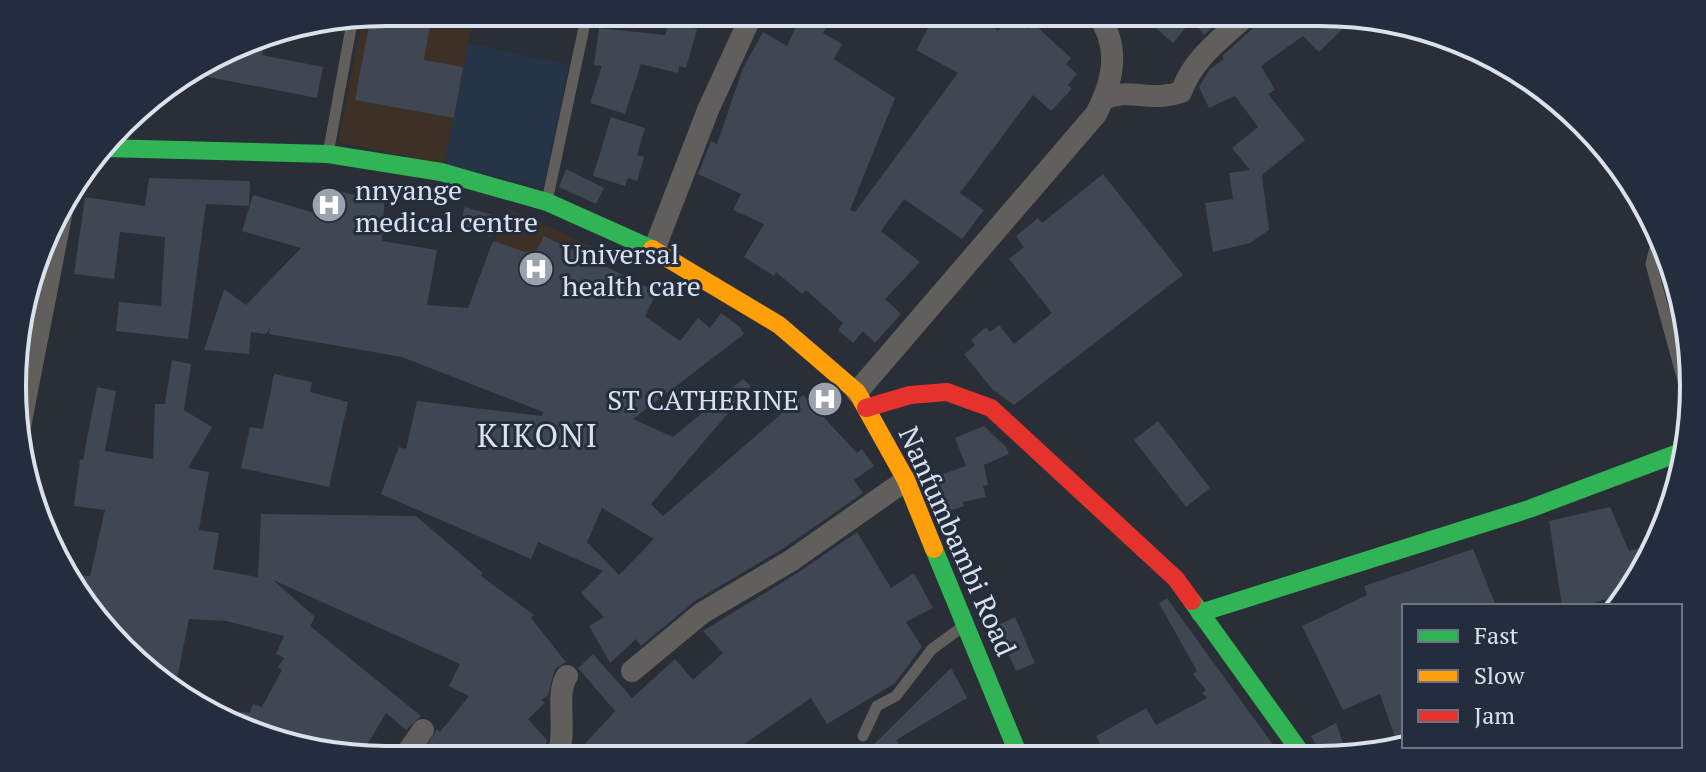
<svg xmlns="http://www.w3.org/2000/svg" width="1706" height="772" font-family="'PT Serif',serif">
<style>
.built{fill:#263447}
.medical{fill:#3d3127}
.building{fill:#3f4752;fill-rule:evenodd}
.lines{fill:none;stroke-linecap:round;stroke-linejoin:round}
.lane{stroke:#615f5c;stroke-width:11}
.street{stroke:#615f5c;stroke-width:22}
.fast{stroke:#30b455;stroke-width:18}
.slow{stroke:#ff9f0a;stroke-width:18}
.jam{stroke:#e5322d;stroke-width:18}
.labels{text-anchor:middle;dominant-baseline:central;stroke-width:6;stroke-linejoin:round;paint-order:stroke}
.poi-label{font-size:28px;fill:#dae1eb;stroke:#232d3d;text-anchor:start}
.street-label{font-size:28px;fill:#dae1eb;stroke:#232d3d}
.quarter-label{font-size:32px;letter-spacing:2px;fill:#dae1eb;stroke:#232d3d}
.rim{fill:none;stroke:#dae1eb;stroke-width:4}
</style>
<rect width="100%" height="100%" fill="#292e37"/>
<path class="built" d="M468,43L569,65L543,188L444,164Z"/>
<g class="medical">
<path d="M386,12H475L444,164L338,142L363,16Z"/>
<path d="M509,209L595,248L568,308L482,269Z"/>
</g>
<g class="building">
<path d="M397,12L431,18L424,60L463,67L454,118L355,100L371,15Z"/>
<path d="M803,12H815L830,20L823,33L842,44L834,59L895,98L850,210L855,212L958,73L916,50L937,12H978L998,31L1003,25L1007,28L1016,19L1028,29L1033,23L1071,58L1066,64L1077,74L1068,85L1072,89L1051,111L1033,95L960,193L984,210L962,239L904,199L881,231L920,262L885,299L901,314L875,343L863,331L853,343L838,330L843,323L806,290L802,294L776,272L774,276L744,257L764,224L733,210L741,194L698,174L711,141L717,144L743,68L763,32L787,46Z"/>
<path d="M1137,12H1229L1204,35L1192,20L1173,43Z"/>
<path d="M1264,12H1320L1353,19L1319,52L1303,36L1261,66L1275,90L1268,94L1305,140L1262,175L1269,230L1250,243L1213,252L1205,203L1233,199L1229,173L1250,170L1232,148L1258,127L1235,96L1209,108L1199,87L1210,69L1224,59L1222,56L1260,22Z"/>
<path d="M669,22L697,29L686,68L679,66L678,73L641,64L625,114L590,103L602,66L594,65L599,28L665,35Z"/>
<path d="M267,32L262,55L323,67L317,98L193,74Z"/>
<path d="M611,117L645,128L637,155L644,157L637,181L628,178L625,186L593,176Z"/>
<path d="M566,169L604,188L596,204L559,187Z"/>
<path d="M1103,174L1183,275L1014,405L992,389L964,354L975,345L971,340L986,327L990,332L999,325L1014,344L1052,313L1009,259L1024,247L1016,236L1038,218L1042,223Z"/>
<path d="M149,178L250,181L249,206L206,204L188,339L116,331L119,302L161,306L165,237L120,232L114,279L74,274L85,197L145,206Z"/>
<path d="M322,186L361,197V192L385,193L382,241L437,250L427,305L468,308L493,241L534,255L544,236L657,292L645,316L680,341L698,318L710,328L721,313L740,327L744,334L633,419L673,437L743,379L751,386L651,504L663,516L803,395L857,453L862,449L874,466L854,480L863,493L784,548L695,601L641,646L636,639L610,663L589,626L604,617L581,593L603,571L538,542L531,559L381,494L399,447L406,449L417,401L542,416L543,412L402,357L269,334L270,328L266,334L251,332L249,354L204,350L224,289L246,305L301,248L242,231L253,195L315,213ZM602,508L654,539L619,575L587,542Z"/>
<path d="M465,207L496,216L491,236L459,227Z"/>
<path d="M172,360L191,364L184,410L212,427L188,468L209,472L199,530L219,533L213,569L258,577L261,514L416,516L483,573L481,576L534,615L531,618L566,662L555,669L548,695L541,700L545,703L528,719L547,740L542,759L419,760L437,729L440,732L469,696L449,686L460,664L273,580L315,617L310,626L421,716L406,730L386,713L361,755L243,732L202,706L250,713L253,704L262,707L282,670L278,667L284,658L276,654L284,636L226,621L189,619L175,689L139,667L63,574L90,576L105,510L74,506L80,459L83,460L97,387L116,391L105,451L153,459L155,404H165Z"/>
<path d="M274,374L312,382L310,392L348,402L329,487L241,468L250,427L263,429Z"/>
<path d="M1158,421L1210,488L1186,507L1134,440Z"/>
<path d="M984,426L1006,447L1009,454L984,465L988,485L983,486L986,497L963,502L964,506L946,512L934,477L966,466L955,438Z"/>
<path d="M1610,507L1629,551L1658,543L1629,592L1584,606H1562L1549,521Z"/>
<path d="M857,532L891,588L914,573L933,608L906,622L922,647L894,684L827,724L811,698L740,747L750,759H571L615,711L578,668L593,654L632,698L675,659L693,680L723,653L703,631L799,572Z"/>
<path d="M1473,549L1496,606H1404V747L1399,749L1380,694L1343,710L1302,626L1367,595L1364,586Z"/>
<path d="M1167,598L1187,626L1282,757L1080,758L1100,743L1096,736L1146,708L1156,725L1207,698L1202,693L1206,690L1193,674L1197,671L1159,603Z"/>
<path d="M1015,617L1035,663L1016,671L996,626Z"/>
<path d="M951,668L967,698L896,740L911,758H860Z"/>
<path d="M1336,723L1348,757H1322L1311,736Z"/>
</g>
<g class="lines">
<g class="lane">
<path d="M328,154L353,17"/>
<path d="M547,201L585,23"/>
<path d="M1659,232L1651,264L1690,406"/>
<path d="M863,736L877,706L896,696L932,649L965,625"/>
</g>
<g class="street">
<path d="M1104,99C1130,87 1150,103 1181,92C1195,55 1223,38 1250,12"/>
<path d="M654,250L708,110L753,12"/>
<path d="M857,392L1096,114C1114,79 1121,46 1096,12"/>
<path d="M19,432L65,195"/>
<path d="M632,671L702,613L792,560L906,480"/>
<path d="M556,759C569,733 554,695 567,676"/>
<path d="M402,760L423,730"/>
</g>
<g class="fast">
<path d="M104,148L328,154L441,172L547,202L652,249"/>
<path d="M934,549L1020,758"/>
<path d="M1192,601L1304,757"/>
<path d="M1200,613L1529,509L1681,452"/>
</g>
<path class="slow" d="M652,249L779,325L857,392L906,480L934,549"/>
<path class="jam" d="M866,408L910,395L947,392L991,408L1176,579L1192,601"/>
</g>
<defs>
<symbol id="hospital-disc" viewBox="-11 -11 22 22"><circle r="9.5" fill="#9ca2ac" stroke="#232d3d"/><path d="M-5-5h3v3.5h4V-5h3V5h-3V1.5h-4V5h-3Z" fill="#fff"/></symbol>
</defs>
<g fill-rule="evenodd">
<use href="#hospital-disc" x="309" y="185" width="40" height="40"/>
<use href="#hospital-disc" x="516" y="249" width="40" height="40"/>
<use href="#hospital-disc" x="805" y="379" width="40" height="40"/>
</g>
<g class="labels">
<g class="poi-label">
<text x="355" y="189">nnyange<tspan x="355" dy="32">medical centre</tspan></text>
<text x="562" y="253">Universal<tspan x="562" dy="32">health care</tspan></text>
<text x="799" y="399" text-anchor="end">ST CATHERINE</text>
</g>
<g class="street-label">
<text transform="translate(958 541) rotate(66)">Nanfumbambi Road</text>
</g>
<g class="quarter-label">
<text x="538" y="435">KIKONI</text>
</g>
</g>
<path d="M0 0H1706V772H0ZM386 26H1320A360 360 0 0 1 1680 386V386A360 360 0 0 1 1320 746H386A360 360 0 0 1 26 386V386A360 360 0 0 1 386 26Z" fill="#232d3d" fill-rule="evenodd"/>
<path class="rim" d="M386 26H1320A360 360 0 0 1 1680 386V386A360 360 0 0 1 1320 746H386A360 360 0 0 1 26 386V386A360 360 0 0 1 386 26Z"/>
<rect x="1402" y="604" width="280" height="144" fill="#232d3d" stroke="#6c7583" stroke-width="2"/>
<rect x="1418" y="630" width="40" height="12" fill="#30b455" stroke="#6c7583" stroke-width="2"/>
<text x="1474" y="644" font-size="24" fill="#dae1eb">Fast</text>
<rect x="1418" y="670" width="40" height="12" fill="#ff9f0a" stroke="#6c7583" stroke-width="2"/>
<text x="1474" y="684" font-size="24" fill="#dae1eb">Slow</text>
<rect x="1418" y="710" width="40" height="12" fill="#e5322d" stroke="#6c7583" stroke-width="2"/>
<text x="1474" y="724" font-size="24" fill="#dae1eb">Jam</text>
</svg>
